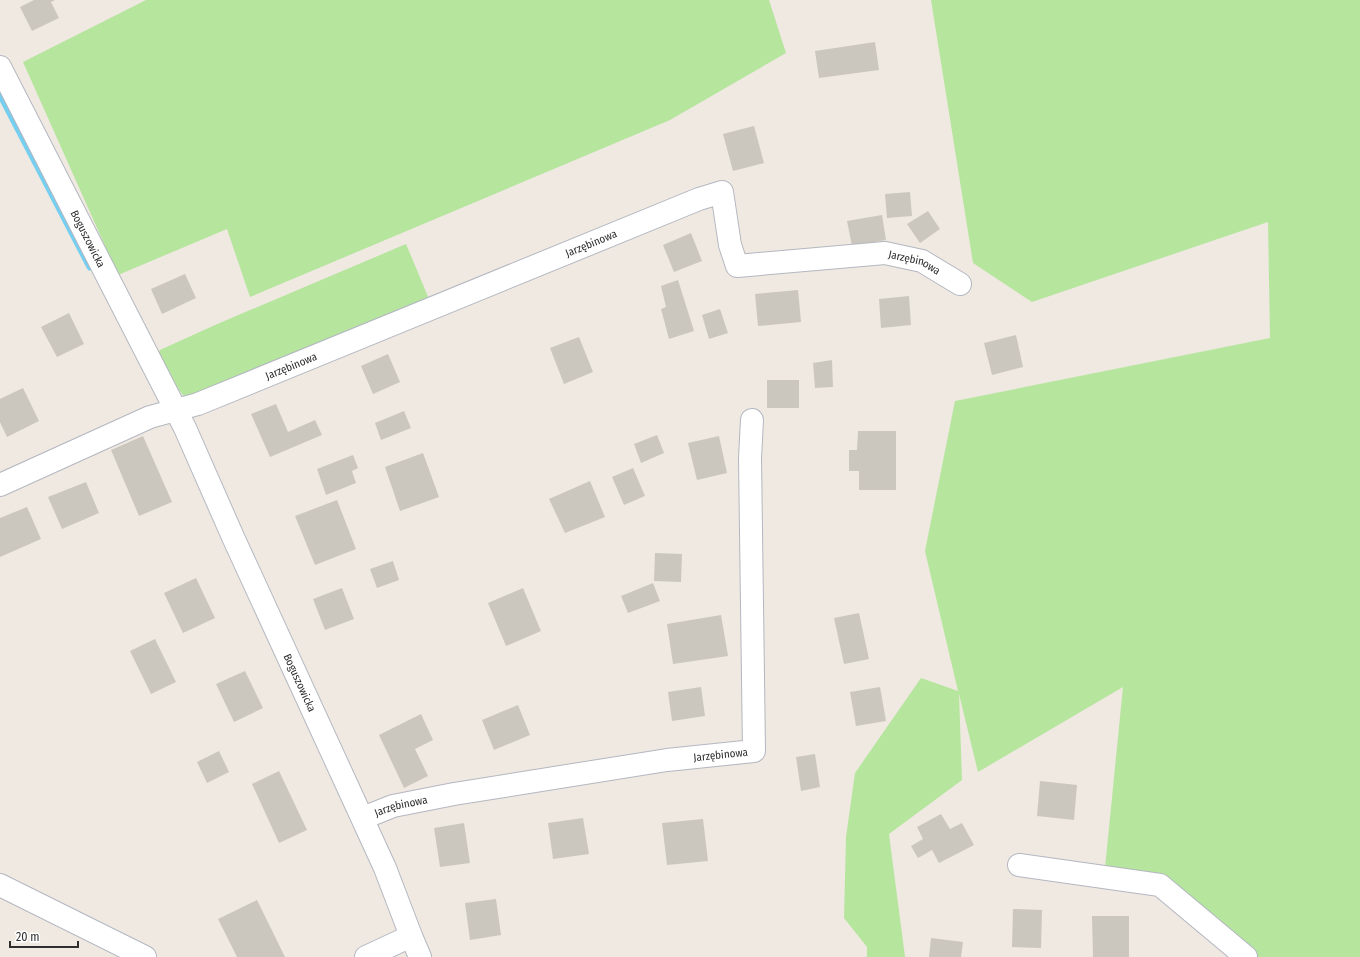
<svg xmlns="http://www.w3.org/2000/svg" width="1360" height="957" font-family="'Fira Sans Condensed',sans-serif">
<style>
.green{fill:#b6e59e}
.lines{fill:none;stroke-linecap:round;stroke-linejoin:round}
.stream{stroke:#75cff0;stroke-width:7}
.building{fill:#cbc7bf}
.minor-casing{stroke:#b4b7c1;stroke-width:24}
.minor{stroke:#fff;stroke-width:22}
.labels{text-anchor:middle;dominant-baseline:central;stroke-width:4;stroke-linejoin:round;paint-order:stroke}
.street-label{font-size:11px;fill:#2e2e2e;stroke:#fff}
</style>
<rect width="100%" height="100%" fill="#efe9e1"/>
<g class="green">
<path d="M146,0H769L786,53L670,120L250,297L227,229L118,275L23,62Z"/>
<path d="M931,0H1360V957H1258L1163,875L1105,868L1123,687L978,772L959,694L962,780L889,834L905,957H867V947L844,918L846,837L855,773L921,678L958,691L925,551L955,401L1270,338L1268,222L1032,302L973,263Z"/>
<path d="M406,244L429,299L186,399L155,359L160,350L215,325Z"/>
</g>
<g class="lines">
<path class="stream" d="M0,94L90,267"/>
</g>
<g class="building">
<path d="M34,0H55L51,2L59,18L32,31L20,7Z"/>
<path d="M875,42L879,70L819,78L815,51Z"/>
<path d="M754,126L764,163L733,171L723,134Z"/>
<path d="M910,192L912,216L887,218L885,194Z"/>
<path d="M928,211L940,229L920,243L907,224Z"/>
<path d="M882,215L886,240L852,246L847,221Z"/>
<path d="M691,233L702,261L674,272L663,245Z"/>
<path d="M185,274L196,298L162,314L151,289Z"/>
<path d="M678,280L694,331L669,339L661,309L666,307L661,286Z"/>
<path d="M798,290L801,322L758,326L755,294Z"/>
<path d="M909,296L911,325L881,328L879,299Z"/>
<path d="M720,309L728,333L709,339L702,315Z"/>
<path d="M69,313L84,344L57,357L41,327Z"/>
<path d="M1016,335L1023,367L992,375L984,343Z"/>
<path d="M579,337L593,372L564,384L550,348Z"/>
<path d="M388,354L400,382L373,394L361,366Z"/>
<path d="M832,360L833,387L815,388L813,363Z"/>
<rect x="767" y="380" width="32" height="28"/>
<path d="M23,388L39,421L7,437L0,422V399Z"/>
<path d="M276,404L288,432L315,420L322,435L270,457L251,414Z"/>
<path d="M404,411L411,428L381,440L375,423Z"/>
<path d="M858,431H896V490H859V471H849V450H857Z"/>
<path d="M657,435L664,453L641,463L634,444Z"/>
<path d="M143,436L172,502L139,516L111,450Z"/>
<path d="M719,436L727,473L697,480L688,443Z"/>
<path d="M423,453L439,497L400,511L385,467Z"/>
<path d="M353,455L358,468L352,471L356,483L326,495L317,469Z"/>
<path d="M633,468L645,496L624,505L612,477Z"/>
<path d="M590,481L605,517L565,533L549,499Z"/>
<path d="M86,482L99,513L62,529L48,497Z"/>
<path d="M337,500L356,549L315,565L295,516Z"/>
<path d="M27,507L41,539L0,557V518Z"/>
<path d="M655,553L682,554L681,582L654,581Z"/>
<path d="M393,561L399,580L377,588L370,569Z"/>
<path d="M196,578L215,618L183,633L164,593Z"/>
<path d="M653,583L660,601L628,613L621,596Z"/>
<path d="M342,588L354,619L325,630L313,599Z"/>
<path d="M523,588L541,631L506,646L488,603Z"/>
<path d="M859,613L869,659L844,664L834,618Z"/>
<path d="M721,615L728,656L673,664L667,624Z"/>
<path d="M155,639L176,682L151,694L130,651Z"/>
<path d="M245,671L263,708L234,722L216,684Z"/>
<path d="M701,687L705,716L672,721L668,692Z"/>
<path d="M880,687L886,721L856,726L850,692Z"/>
<path d="M518,705L530,735L494,750L482,720Z"/>
<path d="M421,714L433,740L415,749L428,776L404,788L379,735Z"/>
<path d="M219,751L229,772L207,783L197,762Z"/>
<path d="M815,754L820,787L801,791L796,757Z"/>
<path d="M279,771L307,830L279,843L252,784Z"/>
<path d="M1040,781L1077,785L1074,820L1037,816Z"/>
<path d="M941,814L950,829L962,823L974,845L939,863L932,850L918,858L911,846L923,839L917,827Z"/>
<path d="M583,818L589,854L553,859L548,823Z"/>
<path d="M703,819L708,861L667,865L662,823Z"/>
<path d="M464,823L470,863L440,867L434,828Z"/>
<path d="M496,899L501,935L470,940L465,903Z"/>
<path d="M257,900L285,957H237L218,919Z"/>
<path d="M1013,909L1042,910L1041,948L1012,947Z"/>
<path d="M1092,916H1129V957H1093Z"/>
<path d="M931,938L963,942L961,957H929Z"/>
</g>
<g class="lines">
<defs>
<g id="minor">
<path id="s1" d="M0,67L185,428L233,537L385,868L411,936L420,957"/>
<path id="s2" d="M0,485L150,417L198,404L699,199L722,192L730,245L737,266L885,253L922,261L960,284"/>
<path id="s3" d="M363,818L393,806L454,794L667,760L754,751L750,458L752,420"/>
<path d="M1019,865L1160,885L1246,957"/>
<path d="M0,885L145,957"/>
<path d="M366,957L411,936"/>
</g>
</defs>
<use href="#minor" class="minor-casing"/>
<use href="#minor" class="minor"/>
</g>
<g class="labels">
<g class="street-label">
<text stroke="none"><textPath href="#s1" startOffset="193">Boguszowicka</textPath></text>
<text stroke="none"><textPath href="#s2" startOffset="639">Jarzębinowa</textPath></text>
<text stroke="none"><textPath href="#s2" startOffset="1035">Jarzębinowa</textPath></text>
<text stroke="none"><textPath href="#s2" startOffset="315">Jarzębinowa</textPath></text>
<text stroke="none"><textPath href="#s1" startOffset="685">Boguszowicka</textPath></text>
<text stroke="none"><textPath href="#s3" startOffset="364">Jarzębinowa</textPath></text>
<text stroke="none"><textPath href="#s3" startOffset="40">Jarzębinowa</textPath></text>
</g>
</g>
<path d="M10 941v6h68v-6" fill="none" stroke="#2e2e2e" stroke-width="2"/>
<text x="16" y="941" font-size="12" fill="#2e2e2e" stroke="#ffffff" stroke-width="3" paint-order="stroke">20 m</text>
</svg>
